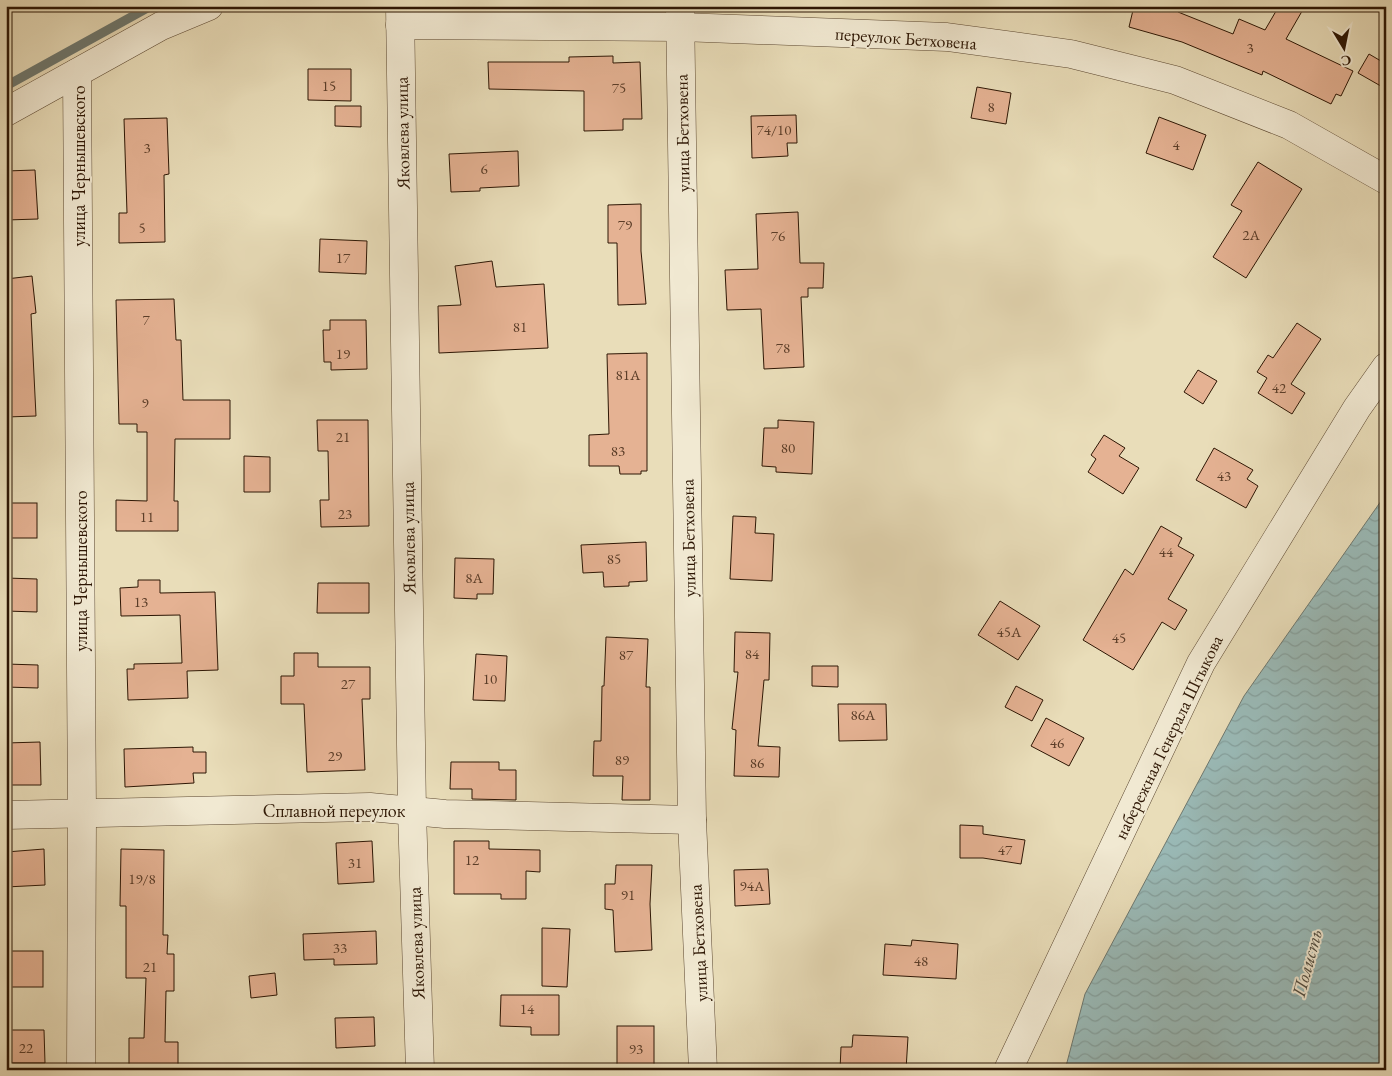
<svg xmlns="http://www.w3.org/2000/svg" width="1392" height="1076" font-family="'EB Garamond',serif">
<style>
.water{fill:url(#water-waves);stroke:#6e786f}
.lines{fill:none;stroke-linecap:round;stroke-linejoin:round}
.stream{stroke:#6e786f;stroke-width:9}
.building{fill:#e5b293;stroke:#2d1604}
.minor-casing{stroke:#5c4831;stroke-width:29}
.tertiary-casing{stroke:#5c4831;stroke-width:29}
.minor{stroke:#f1e9d2;stroke-width:28}
.tertiary{stroke:#f1e9d2;stroke-width:28}
.labels{text-anchor:middle;dominant-baseline:central;stroke-width:4;stroke-linejoin:round;paint-order:stroke}
.number-label{font-size:15px;fill:#5b3d28}
.street-label{font-size:18px;fill:#2d1604;stroke:#f1e9d2}
.water-label{font-size:19px;font-style:italic;fill:#534f43;stroke:#f1e9d2}
</style>
<defs>
<pattern id="water-waves" width="16" height="10" patternUnits="userSpaceOnUse" patternTransform="scale(1.25)"><rect width="16" height="10" fill="#9abab7"/><path d="M0 5q4-4 8 0t8 0" fill="none" stroke="#859f9c"/></pattern>
</defs>
<rect width="100%" height="100%" fill="#e9ddb9"/>
<filter id="stains"><feTurbulence type="fractalNoise" baseFrequency=".004" numOctaves="4"/><feColorMatrix values="0 0 0 0 .2 0 0 0 0 .09 0 0 0 0 .02 0 0 0 .5 -.17"/></filter>
<radialGradient id="worn" r=".72"><stop offset=".6" stop-color="#630" stop-opacity="0"/><stop offset="1" stop-color="#630" stop-opacity=".3"/></radialGradient>
<path class="water" d="M1386,494V1070H1065L1085,994L1244,696Z"/>
<g class="lines">
<path class="stream" d="M6,86L151,6"/>
</g>
<g class="building">
<path d="M1134,6H1180L1178,12L1233,34L1239,19L1265,30L1279,6H1305L1286,39L1353,71L1341,96L1336,94L1331,104L1263,71L1262,75L1182,42L1129,27Z"/>
<path d="M1369,54L1386,64V89L1358,73Z"/>
<path d="M613,56V63L640,62L642,119H623V130L584,131V91L489,89L488,62H569V57Z"/>
<path d="M308,69H351V101L308,100Z"/>
<path d="M977,87L1011,93L1006,124L971,118Z"/>
<path d="M335,106H361V127L335,126Z"/>
<path d="M796,115L797,143H787L788,156L752,158L751,116Z"/>
<path d="M1159,117L1206,135L1193,170L1146,153Z"/>
<path d="M167,118L169,174L164,175L165,242L119,243V213H127L124,119Z"/>
<path d="M518,151L519,186L480,188V191L451,192L449,154Z"/>
<path d="M1258,162L1302,189L1246,278L1213,257L1242,211L1231,205Z"/>
<path d="M35,170L38,219L6,220V171Z"/>
<path d="M641,204V251L646,304L618,305L617,243H608V205Z"/>
<path d="M798,212L800,263H824L823,288H808V297H801L804,367L764,369L761,309L727,310L725,270L758,269L756,214Z"/>
<path d="M320,239L367,241L366,274L319,272Z"/>
<path d="M492,261L496,287L544,284L548,348L439,353L438,306L461,305L455,266Z"/>
<path d="M32,276L36,313L31,314L36,416L6,417V279Z"/>
<path d="M174,299L176,340H181L183,400H230V439H175L174,501H178V531H116V500L147,501V432H137V424H119L116,300Z"/>
<path d="M330,320H366L367,369L331,370V362H324L323,330H330Z"/>
<path d="M1297,323L1321,339L1291,384L1305,393L1292,414L1258,393L1267,378L1257,372L1268,355L1273,358Z"/>
<path d="M647,353V471H641V474H620L619,466H589V435L609,434L607,354Z"/>
<path d="M1198,370L1217,381L1203,404L1184,392Z"/>
<path d="M317,420H368L369,526L321,527L320,500H329L328,451H318Z"/>
<path d="M778,420L814,422L812,474L776,472V467L762,466L764,428H778Z"/>
<path d="M1104,435L1125,448L1119,456L1139,468L1123,494L1088,472L1096,459L1091,455Z"/>
<path d="M1214,448L1253,470L1247,479L1258,486L1246,508L1196,480Z"/>
<path d="M244,456L270,457V492H244Z"/>
<rect x="6" y="503" width="31" height="35"/>
<path d="M733,516L756,517L755,533L774,534L772,581L730,579Z"/>
<path d="M1161,526L1182,538L1178,546L1194,555L1168,599L1187,610L1175,630L1162,622L1133,670L1083,640L1125,569L1133,575Z"/>
<path d="M646,542L647,581L629,582V586L604,587L603,572L583,573L581,545Z"/>
<path d="M455,558L494,559L493,594H477V599L454,598Z"/>
<path d="M6,578L37,579V612L6,611Z"/>
<path d="M138,580H160V593L215,592L218,670L187,671L188,698L128,700L127,669H134V664L182,663L180,615L121,616L120,588L138,587Z"/>
<path d="M318,583H369V613H317Z"/>
<path d="M1000,601L1040,626L1018,660L978,635Z"/>
<path d="M735,632L770,633L769,680H764L758,746L780,747L779,777L734,776L736,730L732,729L738,672H734Z"/>
<path d="M606,637L648,639L646,687H650V800H622L623,776H593L594,741H601L602,686H604Z"/>
<path d="M294,653H318V667H370V699H362L365,770L307,772L304,704H281V676H294Z"/>
<path d="M476,654L507,656L505,701L473,700Z"/>
<path d="M6,664L38,665V688L6,687Z"/>
<path d="M812,666H838V687L812,686Z"/>
<path d="M1016,686L1043,700L1032,721L1005,707Z"/>
<path d="M838,704H886L887,740L839,741Z"/>
<path d="M1046,718L1084,738L1069,766L1031,746Z"/>
<path d="M40,742L41,785H6V743Z"/>
<path d="M193,747V752H206V773H193L194,783L125,787L124,749Z"/>
<path d="M451,762H499V770H516V800L472,799V789H450Z"/>
<path d="M960,825L983,826V834L1025,840L1021,864L983,858H960Z"/>
<path d="M372,841L374,882L338,884L336,843Z"/>
<path d="M454,841H489V849L540,850V872L526,871V899H501V894H454Z"/>
<path d="M44,849L45,885L6,887V852Z"/>
<path d="M121,849L164,850L163,935H168L167,954H174V991H166L165,1042H178V1070L129,1067V1038H144L146,978H126V906H120Z"/>
<path d="M616,865H652L650,904L652,950L615,952L613,910L605,909V884H615Z"/>
<path d="M768,869L770,904L735,906L734,870Z"/>
<path d="M542,928L570,929L567,987L542,986Z"/>
<path d="M376,931L377,964L334,965V959L304,960L303,934Z"/>
<path d="M912,940L958,944L956,979L883,975L885,944L911,946Z"/>
<rect x="6" y="951" width="37" height="36"/>
<path d="M275,973L277,995L251,998L249,976Z"/>
<path d="M501,995H559V1035H531V1027L500,1026Z"/>
<path d="M374,1017L375,1046L336,1048L335,1018Z"/>
<rect x="617" y="1026" width="37" height="44"/>
<path d="M8,1030H44L45,1063H8Z"/>
<path d="M853,1035L908,1037L906,1070H840L841,1047H852Z"/>
</g>
<g class="lines">
<defs>
<g id="minor">
<path d="M680,6L692,820L703,1070"/>
<path d="M400,25L681,27L947,37L1071,54L1175,80L1289,125L1386,180"/>
<path d="M77,73L82,814L81,1070"/>
<path d="M6,112L161,26L209,6"/>
<path d="M6,815L370,807L445,814L692,820"/>
<path d="M1008,1070L1201,663L1357,408L1386,367"/>
</g>
<path id="tertiary" d="M400,6L412,811L420,1070"/>
</defs>
<use href="#minor" class="minor-casing"/>
<use href="#tertiary" class="tertiary-casing"/>
<use href="#minor" class="minor"/>
<use href="#tertiary" class="tertiary"/>
</g>
<g class="labels">
<g class="number-label">
<text x="1250" y="47">3</text>
<text x="329" y="85">15</text>
<text x="619" y="87">75</text>
<text x="991" y="106">8</text>
<text x="774" y="129">74/10</text>
<text x="1176" y="144">4</text>
<text x="147" y="147">3</text>
<text x="484" y="168">6</text>
<text x="625" y="224">79</text>
<text x="142" y="227">5</text>
<text x="1251" y="234">2А</text>
<text x="778" y="235">76</text>
<text x="343" y="257">17</text>
<text x="146" y="319">7</text>
<text x="520" y="326">81</text>
<text x="783" y="347">78</text>
<text x="343" y="353">19</text>
<text x="628" y="374">81А</text>
<text x="1279" y="387">42</text>
<text x="145" y="402">9</text>
<text x="343" y="436">21</text>
<text x="788" y="447">80</text>
<text x="618" y="450">83</text>
<text x="1224" y="475">43</text>
<text x="345" y="513">23</text>
<text x="147" y="516">11</text>
<text x="1166" y="551">44</text>
<text x="614" y="558">85</text>
<text x="474" y="577">8А</text>
<text x="141" y="601">13</text>
<text x="1009" y="631">45А</text>
<text x="1119" y="637">45</text>
<text x="752" y="653">84</text>
<text x="626" y="654">87</text>
<text x="490" y="678">10</text>
<text x="348" y="683">27</text>
<text x="863" y="714">86А</text>
<text x="1057" y="742">46</text>
<text x="335" y="755">29</text>
<text x="622" y="759">89</text>
<text x="757" y="762">86</text>
<text x="1005" y="849">47</text>
<text x="472" y="859">12</text>
<text x="355" y="862">31</text>
<text x="142" y="878">19/8</text>
<text x="752" y="885">94А</text>
<text x="628" y="894">91</text>
<text x="340" y="947">33</text>
<text x="921" y="960">48</text>
<text x="150" y="966">21</text>
<text x="527" y="1008">14</text>
<text x="26" y="1047">22</text>
<text x="636" y="1048">93</text>
</g>
<g class="street-label">
<text transform="translate(906 38) rotate(4)">переулок Бетховена</text>
<text transform="translate(402 133) rotate(-91)">Яковлева улица</text>
<text transform="translate(682 133) rotate(-91)">улица Бетховена</text>
<text transform="translate(78 166) rotate(-90)">улица Чернышевского</text>
<text transform="translate(408 538) rotate(-91)">Яковлева улица</text>
<text transform="translate(688 538) rotate(-91)">улица Бетховена</text>
<text transform="translate(80 571) rotate(-90)">улица Чернышевского</text>
<text transform="translate(1168 737) rotate(-64)">набережная Генерала Штыкова</text>
<text x="334" y="810">Сплавной переулок</text>
<text transform="translate(416 943) rotate(-92)">Яковлева улица</text>
<text transform="translate(698 943) rotate(-93)">улица Бетховена</text>
</g>
<g class="water-label">
<text transform="translate(1307 963) rotate(-75)">Полисть</text>
</g>
</g>
<rect width="1392" height="1076" fill="none" stroke="#e9ddb9" stroke-width="25"/>
<rect x="8" y="8" width="1377" height="1061" fill="none" stroke="#2d1604" stroke-width="2.5"/>
<rect x="12" y="12" width="1367" height="1051" fill="none" stroke="#2d1604"/>
<g transform="translate(1344 48) rotate(170)" stroke="#f1e9d2" stroke-width="4" paint-order="stroke">
<path d="M0-4L9 19L0 12L-9 19Z" fill="#2d1604"/>
<text y="-8" font-size="14" font-weight="bold" text-anchor="middle" fill="#2d1604">С</text>
</g>
<rect width="100%" height="100%" filter="url(#stains)"/>
<rect width="100%" height="100%" fill="url(#worn)"/>
</svg>
